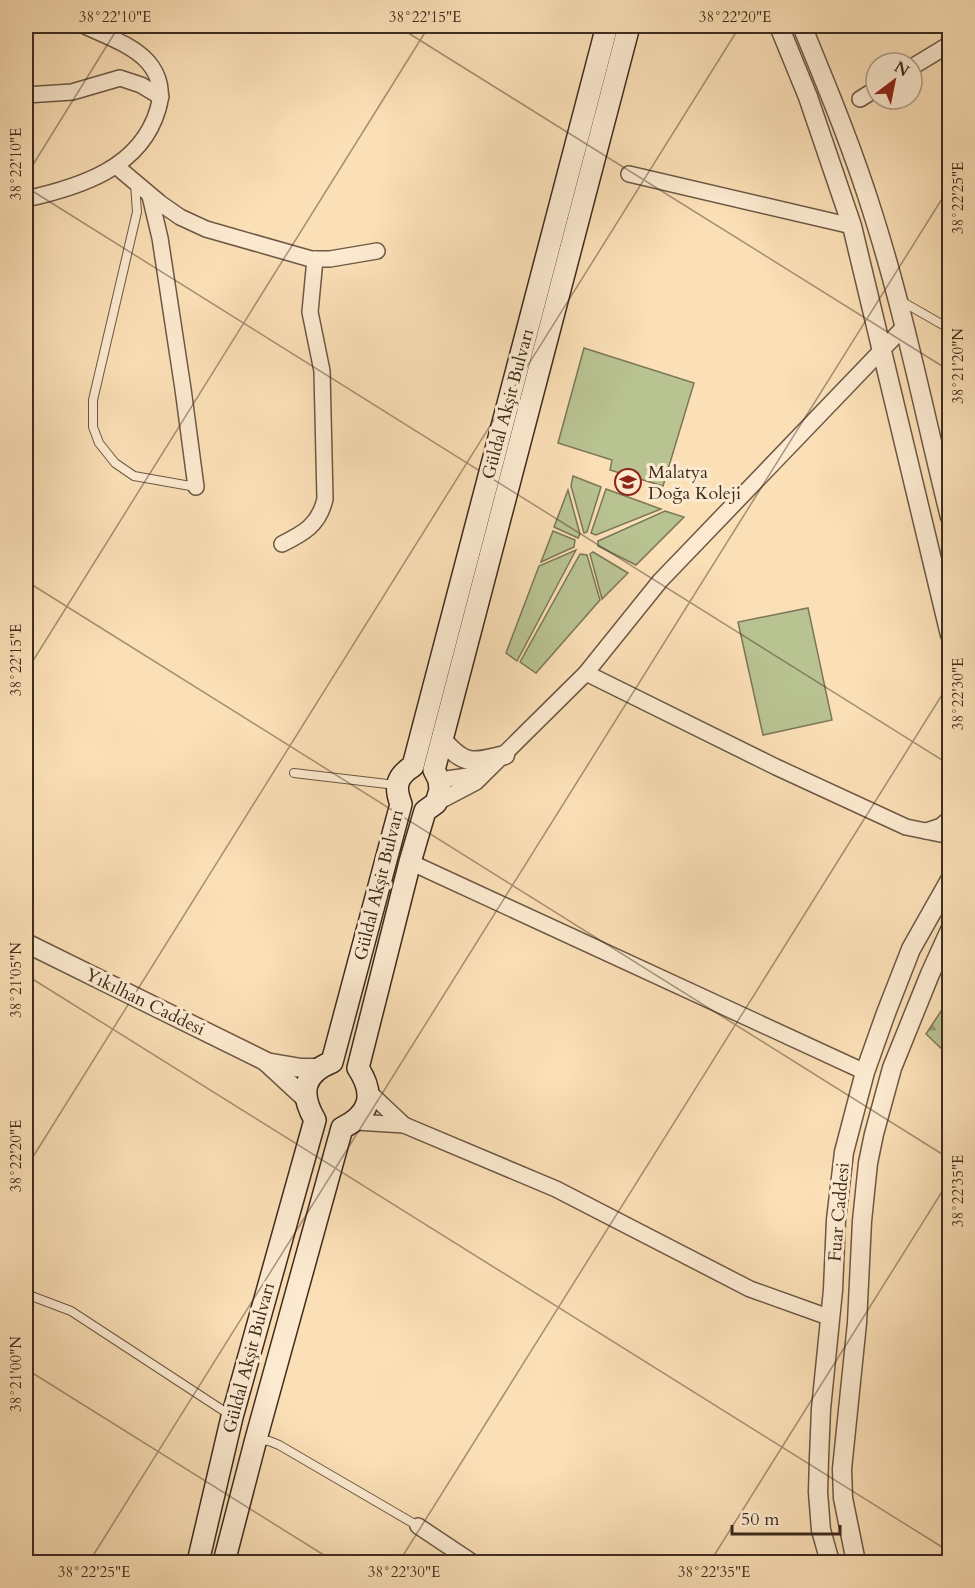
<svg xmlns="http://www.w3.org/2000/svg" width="975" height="1588" font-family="Cardo,serif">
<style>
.grass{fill:#b9c392;stroke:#7b7758;stroke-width:1.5}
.forest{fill:url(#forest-firs);stroke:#7b7758;stroke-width:1.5}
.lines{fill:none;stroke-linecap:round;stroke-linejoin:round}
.service-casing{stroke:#6c5844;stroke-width:10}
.minor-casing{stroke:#6c5844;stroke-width:18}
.tertiary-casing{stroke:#6c5844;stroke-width:21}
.secondary-casing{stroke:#3d2b1e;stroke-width:24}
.service{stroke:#fcead0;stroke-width:8}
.minor{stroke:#fcead0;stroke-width:15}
.tertiary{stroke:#fcead0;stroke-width:18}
.secondary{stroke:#fcead0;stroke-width:21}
.ticks{fill:none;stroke:#3d2b1e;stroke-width:1.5;stroke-opacity:0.45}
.labels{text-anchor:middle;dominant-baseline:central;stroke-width:6;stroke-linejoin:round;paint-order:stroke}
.street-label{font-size:18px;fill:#3d2b1e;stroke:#fcead0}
.poi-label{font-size:18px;fill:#3d2b1e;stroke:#fcead0;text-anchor:start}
.neatline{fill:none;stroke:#3d2b1e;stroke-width:2}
.ticks-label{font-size:15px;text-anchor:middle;fill:#3d2b1e}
</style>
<defs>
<pattern id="forest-firs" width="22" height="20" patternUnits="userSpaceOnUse" patternTransform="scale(1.5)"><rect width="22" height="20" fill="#b9c392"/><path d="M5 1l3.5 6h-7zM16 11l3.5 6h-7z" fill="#989f77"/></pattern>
</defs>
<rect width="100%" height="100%" fill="#fbdfb6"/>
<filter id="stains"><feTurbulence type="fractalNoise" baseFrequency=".00333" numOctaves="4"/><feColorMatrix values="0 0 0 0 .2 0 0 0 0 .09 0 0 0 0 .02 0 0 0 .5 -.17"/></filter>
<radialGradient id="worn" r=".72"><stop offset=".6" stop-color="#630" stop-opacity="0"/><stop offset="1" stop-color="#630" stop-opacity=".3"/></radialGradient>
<g class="grass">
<path d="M584,348L694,383L663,486L610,470L612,460L558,443Z"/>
<path d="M573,476L601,487L587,532L584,533L571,486Z"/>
<path d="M606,489L661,509L596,535L591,533Z"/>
<path d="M568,490L580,534L578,538L554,527Z"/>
<path d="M665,511L684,517L636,565L598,546V541Z"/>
<path d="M553,531L575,540L574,547L541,562Z"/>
<path d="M576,550L517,661L506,653L539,566Z"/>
<path d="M593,552L628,573L602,599L590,554Z"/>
<path d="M580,554L587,555L600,600L536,673L520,662Z"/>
<path d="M808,608L832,720L763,735L738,622Z"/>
</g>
<path class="forest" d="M949,999L950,1051L947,1054L926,1034Z"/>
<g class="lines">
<defs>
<g id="service">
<path d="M135,184L137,212L93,400V427L99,443L115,463L134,476L196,487"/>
<path d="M901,301L950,329"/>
<path d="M943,324L950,315"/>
<path d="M294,773L396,785"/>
<path d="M26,1294L71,1311L230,1415"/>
<path d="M259,1440L269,1441L279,1445L418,1526"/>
</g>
<g id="minor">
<path d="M912,67L950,44"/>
<path d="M26,95L72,92L120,78L141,85L161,97"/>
<path d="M860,99L876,89"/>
<path d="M116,166L160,203L180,217L206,229L311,259H330L377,251"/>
<path d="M629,174L852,226"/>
<path d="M150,196L160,238L183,389L196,487"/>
<path d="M26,199C80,187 141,168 158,109C163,93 160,76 148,62C133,45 106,36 85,26"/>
<path d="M282,544C304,533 319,525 325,499L322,371L310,312L315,259"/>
<path d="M586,673L776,767L906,827L950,836"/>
<path d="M439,780L468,776L483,771"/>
<path d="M436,803L476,782L586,673L660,581L904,327"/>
<path d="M926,831L941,826L950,818"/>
<path d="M410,862L865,1072"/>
<path d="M370,1093L404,1125L556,1189L750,1289L831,1318"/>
<path d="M356,1122L404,1125"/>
<path d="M418,1526L472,1562"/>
</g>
<g id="tertiary">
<path d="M779,26L808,97L852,226L950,635"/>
<path d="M802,26C828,89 854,152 874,217C905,315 925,417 950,517"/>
<path d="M442,739C464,766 473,763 505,755"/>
<path d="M26,943L265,1061L305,1098"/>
<path d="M266,1062L301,1068H316"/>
<path d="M830,1562L821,1530L818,1492L819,1458L821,1409L833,1290L836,1220L844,1152L865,1072L886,1013L911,949L950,880"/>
<path d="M856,1562L843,1498L842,1469L857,1323L862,1221L868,1163L874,1134L892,1068L930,974L950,930"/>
</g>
<g id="secondary">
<path d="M198,1562L232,1417L315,1120C300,1094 302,1074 332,1062L401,804C394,786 397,776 413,766L607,26"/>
<path d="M224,1562L256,1439L342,1128C371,1114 375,1094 358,1068L410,862L425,811L436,803L440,790L439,780L434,770L629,26"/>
</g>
</defs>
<use href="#service" class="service-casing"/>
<use href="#minor" class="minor-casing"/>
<use href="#tertiary" class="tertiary-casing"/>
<use href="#secondary" class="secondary-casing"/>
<use href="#service" class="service"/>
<use href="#minor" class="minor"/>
<use href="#tertiary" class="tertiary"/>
<use href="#secondary" class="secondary"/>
</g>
<path class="ticks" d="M397,26L950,371M26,176L119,26M26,187L950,765M26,581L950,1159M26,672L429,26M26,975L950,1552M26,1168L740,26M26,1369L335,1562M89,1562L950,186M399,1562L950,682M710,1562L950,1179"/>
<defs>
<symbol id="school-ring" viewBox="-11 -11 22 22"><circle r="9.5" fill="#fcead0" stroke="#8f2418" stroke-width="1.5"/><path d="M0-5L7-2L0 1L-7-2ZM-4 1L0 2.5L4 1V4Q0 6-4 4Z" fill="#8f2418"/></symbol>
</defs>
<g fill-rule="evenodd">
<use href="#school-ring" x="613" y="467" width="30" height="30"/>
</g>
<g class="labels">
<g class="street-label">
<text transform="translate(508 404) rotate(-75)">Güldal Akşit Bulvarı</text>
<text transform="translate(379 885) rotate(-76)">Güldal Akşit Bulvarı</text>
<text transform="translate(145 1002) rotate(26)">Yıkılhan Caddesi</text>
<text transform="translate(839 1212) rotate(-85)">Fuar Caddesi</text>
<text transform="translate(249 1358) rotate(-75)">Güldal Akşit Bulvarı</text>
</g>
<g class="poi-label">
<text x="648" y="472">Malatya<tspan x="648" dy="21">Doğa Koleji</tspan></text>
</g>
</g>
<rect width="975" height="1588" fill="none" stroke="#fbdfb6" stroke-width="66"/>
<g transform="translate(894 81) rotate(32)"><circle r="28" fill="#fcead0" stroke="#b09e89" stroke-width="1.5"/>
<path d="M0-4.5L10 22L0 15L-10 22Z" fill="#8f2418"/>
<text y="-9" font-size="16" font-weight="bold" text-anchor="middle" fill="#3d2b1e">N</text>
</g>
<path d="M732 1525v9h108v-9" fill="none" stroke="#3d2b1e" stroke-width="3"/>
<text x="741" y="1525" font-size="18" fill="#3d2b1e" stroke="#fcead0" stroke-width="4.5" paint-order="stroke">50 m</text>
<rect x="33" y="33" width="909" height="1522" class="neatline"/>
<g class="ticks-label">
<text x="115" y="22">38°22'10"E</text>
<text x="425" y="22">38°22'15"E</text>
<text x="735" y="22">38°22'20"E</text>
<text transform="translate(16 164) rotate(-90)" y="5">38°22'10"E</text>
<text transform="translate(958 198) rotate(-90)" y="5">38°22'25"E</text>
<text transform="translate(958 366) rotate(-90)" y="5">38°21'20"N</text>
<text transform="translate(16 660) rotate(-90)" y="5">38°22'15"E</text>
<text transform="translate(958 694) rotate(-90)" y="5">38°22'30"E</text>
<text transform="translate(16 980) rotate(-90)" y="5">38°21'05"N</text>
<text transform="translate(16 1156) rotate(-90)" y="5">38°22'20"E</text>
<text transform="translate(958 1191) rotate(-90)" y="5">38°22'35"E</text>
<text transform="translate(16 1374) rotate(-90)" y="5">38°21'00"N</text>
<text x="94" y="1577">38°22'25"E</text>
<text x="404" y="1577">38°22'30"E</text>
<text x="714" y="1577">38°22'35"E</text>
</g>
<rect width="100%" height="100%" filter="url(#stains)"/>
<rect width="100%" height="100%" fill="url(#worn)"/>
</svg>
